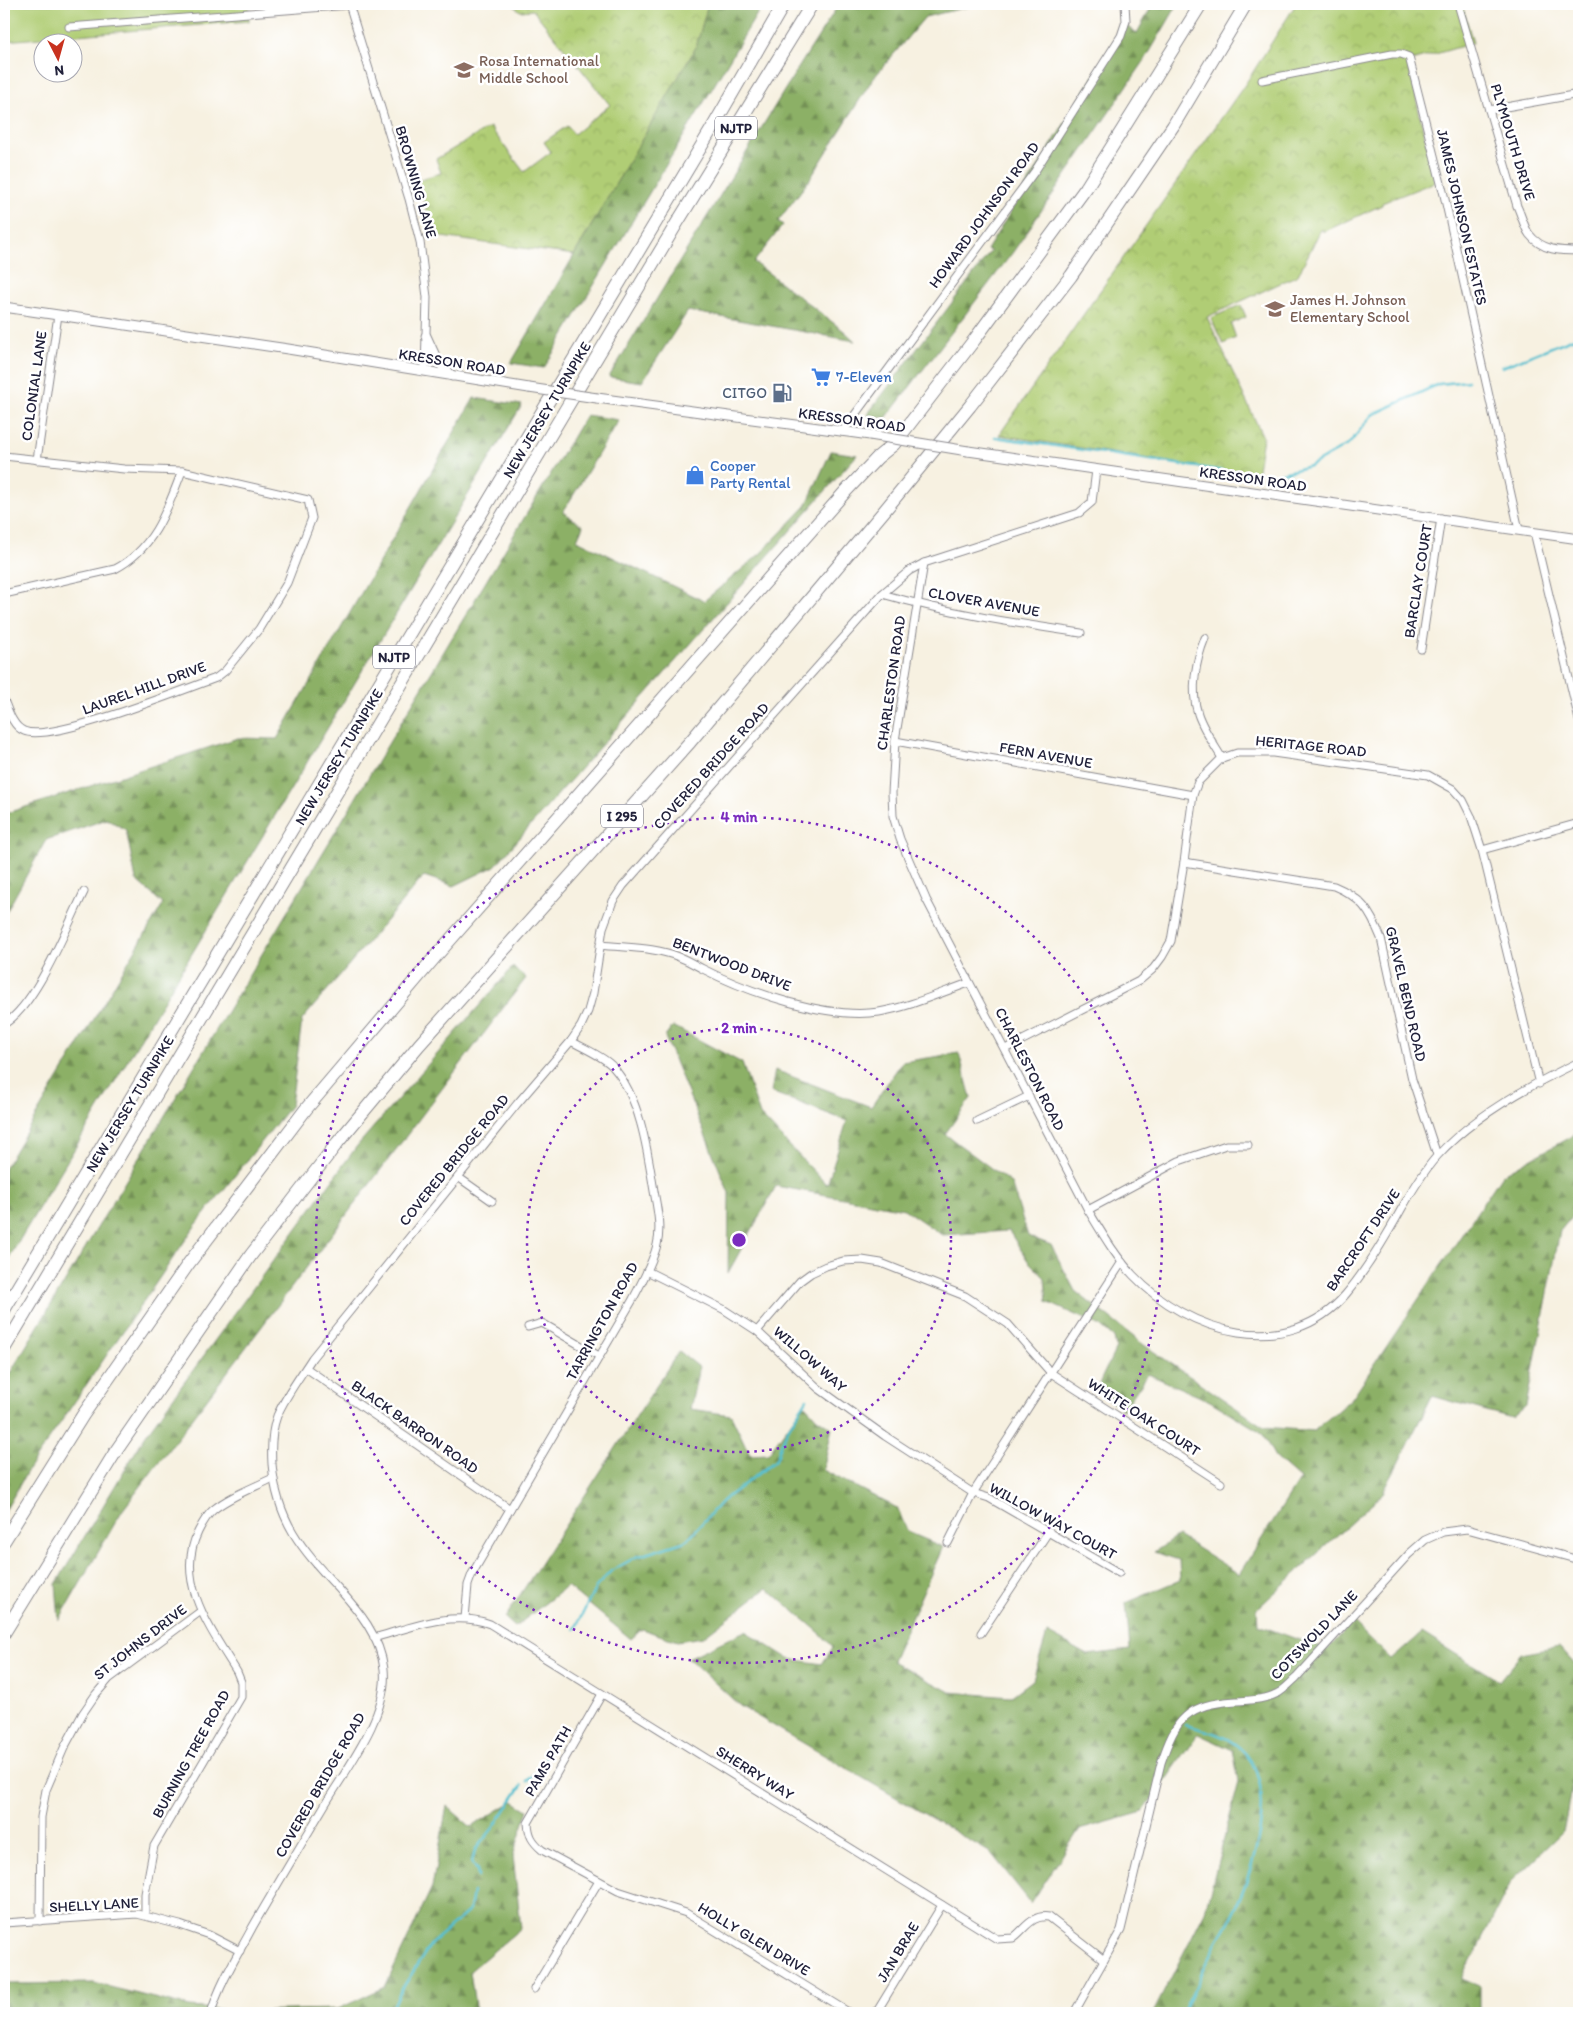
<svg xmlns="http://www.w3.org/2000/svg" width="1583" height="2017" font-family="Itim,sans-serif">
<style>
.grass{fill:#b0cd74;stroke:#697858}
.forest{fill:url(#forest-firs);stroke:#576950}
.park{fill:url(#park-crowns);stroke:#697858}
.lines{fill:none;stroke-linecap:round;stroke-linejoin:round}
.stream{stroke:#55c0d0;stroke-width:2.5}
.minor-casing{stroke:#8c8a8e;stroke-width:9}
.tertiary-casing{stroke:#8c8a8e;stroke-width:11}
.motorway-casing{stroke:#8c8a8e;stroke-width:14}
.minor{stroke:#fff;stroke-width:7}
.tertiary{stroke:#fff;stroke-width:9}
.motorway{stroke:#fff;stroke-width:12}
.tertiary-bridge-casing{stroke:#8c8a8e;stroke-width:11;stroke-linecap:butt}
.tertiary-bridge{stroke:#fff;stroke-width:9}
.ring{fill:none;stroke:#7b2cbf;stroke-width:2.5;stroke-dasharray:2.5 5}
.labels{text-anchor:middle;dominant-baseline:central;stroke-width:5;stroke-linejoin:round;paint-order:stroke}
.shield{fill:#fff;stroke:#646476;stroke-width:1}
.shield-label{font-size:14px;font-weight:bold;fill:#22223b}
.education-label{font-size:15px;fill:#785e54;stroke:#fff;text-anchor:start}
.street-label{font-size:15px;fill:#22223b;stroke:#fff}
.shop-label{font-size:15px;fill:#366cbe;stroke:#fff;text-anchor:start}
.service-label{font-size:15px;fill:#4e5e75;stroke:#fff;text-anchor:end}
.centre{fill:#7b2cbf;stroke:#fff;stroke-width:2.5}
.ring-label{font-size:15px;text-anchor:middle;font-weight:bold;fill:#7b2cbf;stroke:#fff;stroke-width:5;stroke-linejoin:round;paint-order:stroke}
</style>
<defs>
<pattern id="forest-firs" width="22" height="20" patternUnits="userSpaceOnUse" patternTransform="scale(1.25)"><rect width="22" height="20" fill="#8cb066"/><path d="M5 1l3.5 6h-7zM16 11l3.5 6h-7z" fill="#728f55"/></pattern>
<pattern id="park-crowns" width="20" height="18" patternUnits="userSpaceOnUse" patternTransform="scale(1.25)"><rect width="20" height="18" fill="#b0cd74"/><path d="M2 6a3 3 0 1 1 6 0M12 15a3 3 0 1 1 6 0" fill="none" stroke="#97b065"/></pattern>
</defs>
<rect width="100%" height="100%" fill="#fff"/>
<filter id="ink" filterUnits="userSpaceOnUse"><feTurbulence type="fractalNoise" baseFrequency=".02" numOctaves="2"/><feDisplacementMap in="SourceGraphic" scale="10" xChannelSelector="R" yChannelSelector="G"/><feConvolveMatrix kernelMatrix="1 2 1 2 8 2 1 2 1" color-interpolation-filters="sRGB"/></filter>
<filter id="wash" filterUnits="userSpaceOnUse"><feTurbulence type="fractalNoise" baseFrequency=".0096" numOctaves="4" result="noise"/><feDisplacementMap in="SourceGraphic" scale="20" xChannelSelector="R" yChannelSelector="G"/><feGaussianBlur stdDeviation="1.12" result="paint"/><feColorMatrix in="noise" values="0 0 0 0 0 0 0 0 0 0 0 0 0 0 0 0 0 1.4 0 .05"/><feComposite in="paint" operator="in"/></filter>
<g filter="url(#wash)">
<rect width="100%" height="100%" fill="#f7f1e1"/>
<path class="grass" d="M4,4H249V21L4,41Z"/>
<g class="forest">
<path d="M708,4H763L544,368L511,363L696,47Z"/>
<path d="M839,4H980L925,17L872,80L810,179L778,221L783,225L754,262L844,331L855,341L688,311L642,382L609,377L795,73Z"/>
<path d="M1153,4H1178L1145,60L1013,252L886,418L867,415L991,251L987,250L1125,25L1137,33Z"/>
<path d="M474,398L522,405L4,1266V1169L163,904L136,880L126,830L107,819L46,840L4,916V814L238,738L277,739Z"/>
<path d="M586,415L619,420L563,512L583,526L577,540L704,601L760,554L806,506L831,451L857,455L495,866L454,886L424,876L302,1020L291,1105L195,1226L28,1470L4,1513V1383Z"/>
<path d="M513,967L526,978L122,1511L59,1620L56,1584L145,1436L357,1146Z"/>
<path d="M673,1026L742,1063L760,1115L827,1185L847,1121L771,1092L775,1070L871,1107L902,1062L959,1053L971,1098L945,1134L1011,1183L1028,1236L1051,1245L1075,1291L1144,1345L1264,1427L1314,1431L1352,1398L1502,1175L1579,1132V1208L1560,1231L1526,1406L1512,1418L1432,1396L1383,1493L1257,1609L1258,1625L1327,1650L1353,1622L1391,1660L1422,1633L1499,1681L1521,1654L1559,1647L1579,1669V1750L1563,1832L1511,1882L1462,1979L1479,1986V2013H1153L1205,1911L1239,1782L1233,1750L1198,1734L1143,1812L1079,1830L1031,1903L991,1853L740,1706L688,1658L745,1631L789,1659L822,1664L833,1647L821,1634L767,1588L703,1637L677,1641L642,1629L631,1639L567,1586L515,1627L505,1618L679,1351L699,1367L690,1409L731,1415L750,1455L768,1454L804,1404L817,1418L832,1428L823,1470L897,1508L908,1532L943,1547L892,1661L950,1692L1010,1697L1033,1680L1047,1633L1087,1655L1130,1650L1126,1603L1180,1580L1179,1560L1154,1552L1178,1536L1239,1574L1300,1479L1275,1457L1261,1432L1210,1401L1148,1374L1123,1410L1096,1390L1116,1348L1114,1338L1100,1326L1047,1302L1045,1278L1028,1261L1009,1231L942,1235L904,1209L776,1186L728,1273L729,1193L665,1037Z"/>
<path d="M513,1801L528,1810L513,1856L521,1928L470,1971L476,2013H4V1984L94,1983L190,2007L242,2011L338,2009L385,1987L432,1887L447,1806L471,1827Z"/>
</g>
<g class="park">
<path d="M512,4H708L696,47L574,255L434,236L417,180L441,173L436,159L490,127L524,172L551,152L544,142L567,126L574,134L610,105L533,10L520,11Z"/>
<path d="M1296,4H1462L1473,43L1408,62L1435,182L1382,203V205L1323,232V229L1320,231L1298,275L1207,317L1263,437L1257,476L999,435L1246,83Z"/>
<path d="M1241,305L1246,317L1231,324L1236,338L1223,344L1211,318Z"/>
</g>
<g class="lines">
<g class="stream">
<path d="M1502,367L1579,336"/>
<path d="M995,437L1251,475"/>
<path d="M1279,474L1310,466L1349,444L1372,415L1439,384L1468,381"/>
<path d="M575,1629L596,1587L611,1571L636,1557L686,1541L722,1501L775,1461C779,1455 779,1449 782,1442C787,1427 799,1413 807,1399"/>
<path d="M527,1781L537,1772L549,1751"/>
<path d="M478,1877L477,1870L472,1862L475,1850L493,1828L522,1785"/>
<path d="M390,2013L400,1992L431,1944L470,1910L473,1892"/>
<path d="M1183,2013C1194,1990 1205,1967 1216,1944C1223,1932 1231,1920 1236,1907C1254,1867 1278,1792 1246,1754C1231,1736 1206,1730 1185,1725"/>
</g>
</g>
</g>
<g filter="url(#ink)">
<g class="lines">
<defs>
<g id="minor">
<path d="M349,4L409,199L420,242L427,297L425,371"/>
<path d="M1458,4L1517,206C1521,214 1524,227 1529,234C1542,251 1561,251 1579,251"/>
<path d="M69,27L350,5"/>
<path d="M1262,80L1392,54H1401L1409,57L1444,195L1519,530"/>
<path d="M1489,110L1579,94"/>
<path d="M842,432L1035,171L1121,36L1126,21L1125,4"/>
<path d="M4,456L124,469L182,471L308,500L312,518L287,583L259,629L225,671L216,678C182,690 51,743 24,731C13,727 8,710 4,700"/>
<path d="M37,460L58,315"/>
<path d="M1534,532L1579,720"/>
<path d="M924,563L895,741L892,793L893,816L900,839L926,899L1088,1210C1102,1233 1115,1256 1133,1275C1188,1333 1288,1363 1346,1294C1367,1269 1386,1237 1402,1208C1413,1190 1423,1171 1438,1155C1473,1117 1532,1084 1579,1062"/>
<path d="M4,594L115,569C154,549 167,510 182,471"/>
<path d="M882,594C948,613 1014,623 1081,633"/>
<path d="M1205,638C1196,660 1190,690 1198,714C1203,729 1213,743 1222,758"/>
<path d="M1421,649L1441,518"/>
<path d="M895,741L1193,795"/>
<path d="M1482,850L1579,823"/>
<path d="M1184,862L1334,886C1361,897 1370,911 1381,938L1412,1079L1437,1155"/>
<path d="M600,945C626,948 656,947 679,957C687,960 695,965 703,969C748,992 828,1020 879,1012C909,1007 940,993 969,983"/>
<path d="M4,1024C37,1004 66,928 84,892"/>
<path d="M1005,1049L1139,981L1153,969L1162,957L1171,941L1184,862L1193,795L1198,782L1222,758L1237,753H1273L1428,775L1453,789L1463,800L1471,816L1482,850L1539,1084"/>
<path d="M977,1121L1029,1096"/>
<path d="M458,1177L492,1201"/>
<path d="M1088,1210L1179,1161L1226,1145H1248"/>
<path d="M647,1271L723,1309L757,1331L818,1388L885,1436L973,1493L989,1498L1119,1573"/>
<path d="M528,1327L542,1323L599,1356"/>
<path d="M757,1331L800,1281L811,1273L826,1266L843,1261L862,1260L881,1263L965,1296L1008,1324L1051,1373L1221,1483"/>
<path d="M306,1368L510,1509"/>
<path d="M948,1543L973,1493L1122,1262"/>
<path d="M465,1618L468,1585L472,1574L632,1301C641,1283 652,1265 657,1245C662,1226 656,1204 653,1185C647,1147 639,1096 613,1067C605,1057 583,1048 571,1041"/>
<path d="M981,1633L1049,1531"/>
<path d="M374,1638C412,1627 452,1610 490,1624L997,1939L1013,1938C1025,1929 1032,1914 1049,1917L1104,1960"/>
<path d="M602,1694L528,1823C529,1836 532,1841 542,1850L618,1891L686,1913L850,2013"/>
<path d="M145,1915V1894L154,1846L241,1697V1682L237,1672C212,1631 174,1582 198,1532C202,1524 206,1516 213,1510C230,1496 253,1488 273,1478"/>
<path d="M40,1921L41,1817L46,1790L64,1748L83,1713L96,1694L109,1679L201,1611"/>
<path d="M4,1923L137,1914L180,1925L209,1935L240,1951"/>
<path d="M534,1989L599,1881"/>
<path d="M211,2013C220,1983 237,1956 252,1928C275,1888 299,1848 323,1808C346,1769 389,1715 384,1669C380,1636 359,1611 338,1588C301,1548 277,1521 272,1464C271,1448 271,1432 277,1416C286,1395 300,1377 312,1358L517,1104L571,1041L581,1026L588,1011L593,993L603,928L613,901L623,886L882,594L909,571L924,563L1079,513L1092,502L1096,470"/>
<path d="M876,2013L942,1905"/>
<path d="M1074,2013L1121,1930L1161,1763C1176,1718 1187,1704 1236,1701C1250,1700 1265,1700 1278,1693C1284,1690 1290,1683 1296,1678L1409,1554L1425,1540L1443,1532L1467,1529L1579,1560"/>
</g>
<g id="tertiary">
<path d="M4,307L288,349L529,388"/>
<path d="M426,336L437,360L452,376"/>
<path d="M597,398L870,435"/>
<path d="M968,451L1579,539"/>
</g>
<g id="motorway">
<path d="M4,1310L711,130L784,4"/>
<path d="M4,1349L677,223L812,4"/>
<path d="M4,1541L83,1415L189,1263L306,1109L435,957L845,492L878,457L894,444L975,339L1086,188L1201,4"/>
<path d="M4,1633L116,1451L251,1255L338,1142L419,1045L690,742L885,510L970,406L1071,276L1173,126L1246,4"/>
</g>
</defs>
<use href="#minor" class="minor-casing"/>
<use href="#tertiary" class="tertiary-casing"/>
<use href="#motorway" class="motorway-casing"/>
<use href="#minor" class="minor"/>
<use href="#tertiary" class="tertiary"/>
<use href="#motorway" class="motorway"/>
<defs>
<g id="tertiary-bridge">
<path d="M529,388L597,398"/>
<path d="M870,435L968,451"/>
</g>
</defs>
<use href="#tertiary-bridge" class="tertiary-bridge-casing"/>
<use href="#tertiary-bridge" class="tertiary-bridge"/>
</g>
</g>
<g class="ring">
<circle cx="739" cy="1240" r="212"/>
<circle cx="739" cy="1240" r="423"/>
</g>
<defs>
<symbol id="school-bare" viewBox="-9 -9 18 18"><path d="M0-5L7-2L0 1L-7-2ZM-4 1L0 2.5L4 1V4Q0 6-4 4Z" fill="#8d6e63" stroke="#fff" stroke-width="2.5" paint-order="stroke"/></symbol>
<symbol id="supermarket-bare" viewBox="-9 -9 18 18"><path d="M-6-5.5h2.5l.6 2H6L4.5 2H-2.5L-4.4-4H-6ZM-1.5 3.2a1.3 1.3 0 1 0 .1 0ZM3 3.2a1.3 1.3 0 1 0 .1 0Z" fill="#3f7fe0" stroke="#fff" stroke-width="2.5" paint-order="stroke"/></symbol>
<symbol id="fuel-bare" viewBox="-9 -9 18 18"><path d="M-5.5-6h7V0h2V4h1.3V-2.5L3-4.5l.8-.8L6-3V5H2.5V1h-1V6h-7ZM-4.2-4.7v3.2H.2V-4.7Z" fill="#5c6f8a" stroke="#fff" stroke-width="2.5" paint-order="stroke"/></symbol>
<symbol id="shop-bare" viewBox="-9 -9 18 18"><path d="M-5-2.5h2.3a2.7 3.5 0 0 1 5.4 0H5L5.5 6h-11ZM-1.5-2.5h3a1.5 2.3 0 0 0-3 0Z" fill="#3f7fe0" stroke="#fff" stroke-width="2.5" paint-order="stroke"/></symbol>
</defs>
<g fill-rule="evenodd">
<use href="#school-bare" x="450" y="56" width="28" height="28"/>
<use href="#school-bare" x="1261" y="295" width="28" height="28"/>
<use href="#supermarket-bare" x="807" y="363" width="28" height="28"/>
<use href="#fuel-bare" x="768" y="379" width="28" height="28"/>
<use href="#shop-bare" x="681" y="461" width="28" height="28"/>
</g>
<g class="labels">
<g class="shield">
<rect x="715" y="116.5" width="42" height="23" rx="4"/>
<rect x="373" y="645.5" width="42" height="23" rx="4"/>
<rect x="601" y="804.5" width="42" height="23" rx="4"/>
</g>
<g class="shield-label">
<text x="736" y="128">NJTP</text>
<text x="394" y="657">NJTP</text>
<text x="622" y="816">I 295</text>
</g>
<g class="education-label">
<text x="479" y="61">Rosa International<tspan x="479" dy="17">Middle School</tspan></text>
<text x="1290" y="300">James H. Johnson<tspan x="1290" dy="17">Elementary School</tspan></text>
</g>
<g class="street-label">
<text transform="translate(1513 142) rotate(73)">PLYMOUTH DRIVE</text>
<text transform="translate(416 182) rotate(74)">BROWNING LANE</text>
<text transform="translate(984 215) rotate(-54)">HOWARD JOHNSON ROAD</text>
<text transform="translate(1462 217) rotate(77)">JAMES JOHNSON ESTATES</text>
<text transform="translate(452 362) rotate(9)">KRESSON ROAD</text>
<text transform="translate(34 386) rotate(-82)">COLONIAL LANE</text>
<text transform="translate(547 410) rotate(-59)">NEW JERSEY TURNPIKE</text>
<text transform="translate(852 420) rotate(8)">KRESSON ROAD</text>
<text transform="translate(1253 479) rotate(8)">KRESSON ROAD</text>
<text transform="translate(1418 581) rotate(-81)">BARCLAY COURT</text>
<text transform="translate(984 602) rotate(10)">CLOVER AVENUE</text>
<text transform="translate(891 683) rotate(-82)">CHARLESTON ROAD</text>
<text transform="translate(144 688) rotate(-20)">LAUREL HILL DRIVE</text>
<text transform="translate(1311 746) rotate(6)">HERITAGE ROAD</text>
<text transform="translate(1046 755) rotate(10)">FERN AVENUE</text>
<text transform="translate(339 757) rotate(-59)">NEW JERSEY TURNPIKE</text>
<text transform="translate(711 766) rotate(-48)">COVERED BRIDGE ROAD</text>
<text transform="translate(732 964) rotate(21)">BENTWOOD DRIVE</text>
<text transform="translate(1406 994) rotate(77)">GRAVEL BEND ROAD</text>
<text transform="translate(1030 1069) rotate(63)">CHARLESTON ROAD</text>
<text transform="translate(130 1104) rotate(-59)">NEW JERSEY TURNPIKE</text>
<text transform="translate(454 1160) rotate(-51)">COVERED BRIDGE ROAD</text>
<text transform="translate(1363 1240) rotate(-56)">BARCROFT DRIVE</text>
<text transform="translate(602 1321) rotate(-61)">TARRINGTON ROAD</text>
<text transform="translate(810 1359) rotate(41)">WILLOW WAY</text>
<text transform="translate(1144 1417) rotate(33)">WHITE OAK COURT</text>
<text transform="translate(415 1427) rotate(35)">BLACK BARRON ROAD</text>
<text transform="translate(1053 1521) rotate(29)">WILLOW WAY COURT</text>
<text transform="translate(1314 1635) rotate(-46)">COTSWOLD LANE</text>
<text transform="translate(140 1642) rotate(-38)">ST JOHNS DRIVE</text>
<text transform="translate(191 1754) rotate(-61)">BURNING TREE ROAD</text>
<text transform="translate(548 1761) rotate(-60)">PAMS PATH</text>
<text transform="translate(755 1773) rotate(32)">SHERRY WAY</text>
<text transform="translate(320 1785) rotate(-60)">COVERED BRIDGE ROAD</text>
<text transform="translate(94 1905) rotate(-3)">SHELLY LANE</text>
<text transform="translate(754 1939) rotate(31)">HOLLY GLEN DRIVE</text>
<text transform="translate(898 1952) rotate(-59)">JAN BRAE</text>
</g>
<g class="shop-label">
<text x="836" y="377">7-Eleven</text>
<text x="710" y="466">Cooper<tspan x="710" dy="17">Party Rental</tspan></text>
</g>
<g class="service-label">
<text x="767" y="393">CITGO</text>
</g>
</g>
<circle cx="739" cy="1240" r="8" class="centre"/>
<g class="ring-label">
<text x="739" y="822">4 min</text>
<text x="739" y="1033">2 min</text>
</g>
<rect width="1583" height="2017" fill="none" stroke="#fff" stroke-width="20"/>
<g transform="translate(58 58) rotate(174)"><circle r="24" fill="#ffffff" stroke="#a7a7b1"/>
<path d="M0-4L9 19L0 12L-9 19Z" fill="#c8321e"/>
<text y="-8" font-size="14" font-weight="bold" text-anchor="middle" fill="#22223b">N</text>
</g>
</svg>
